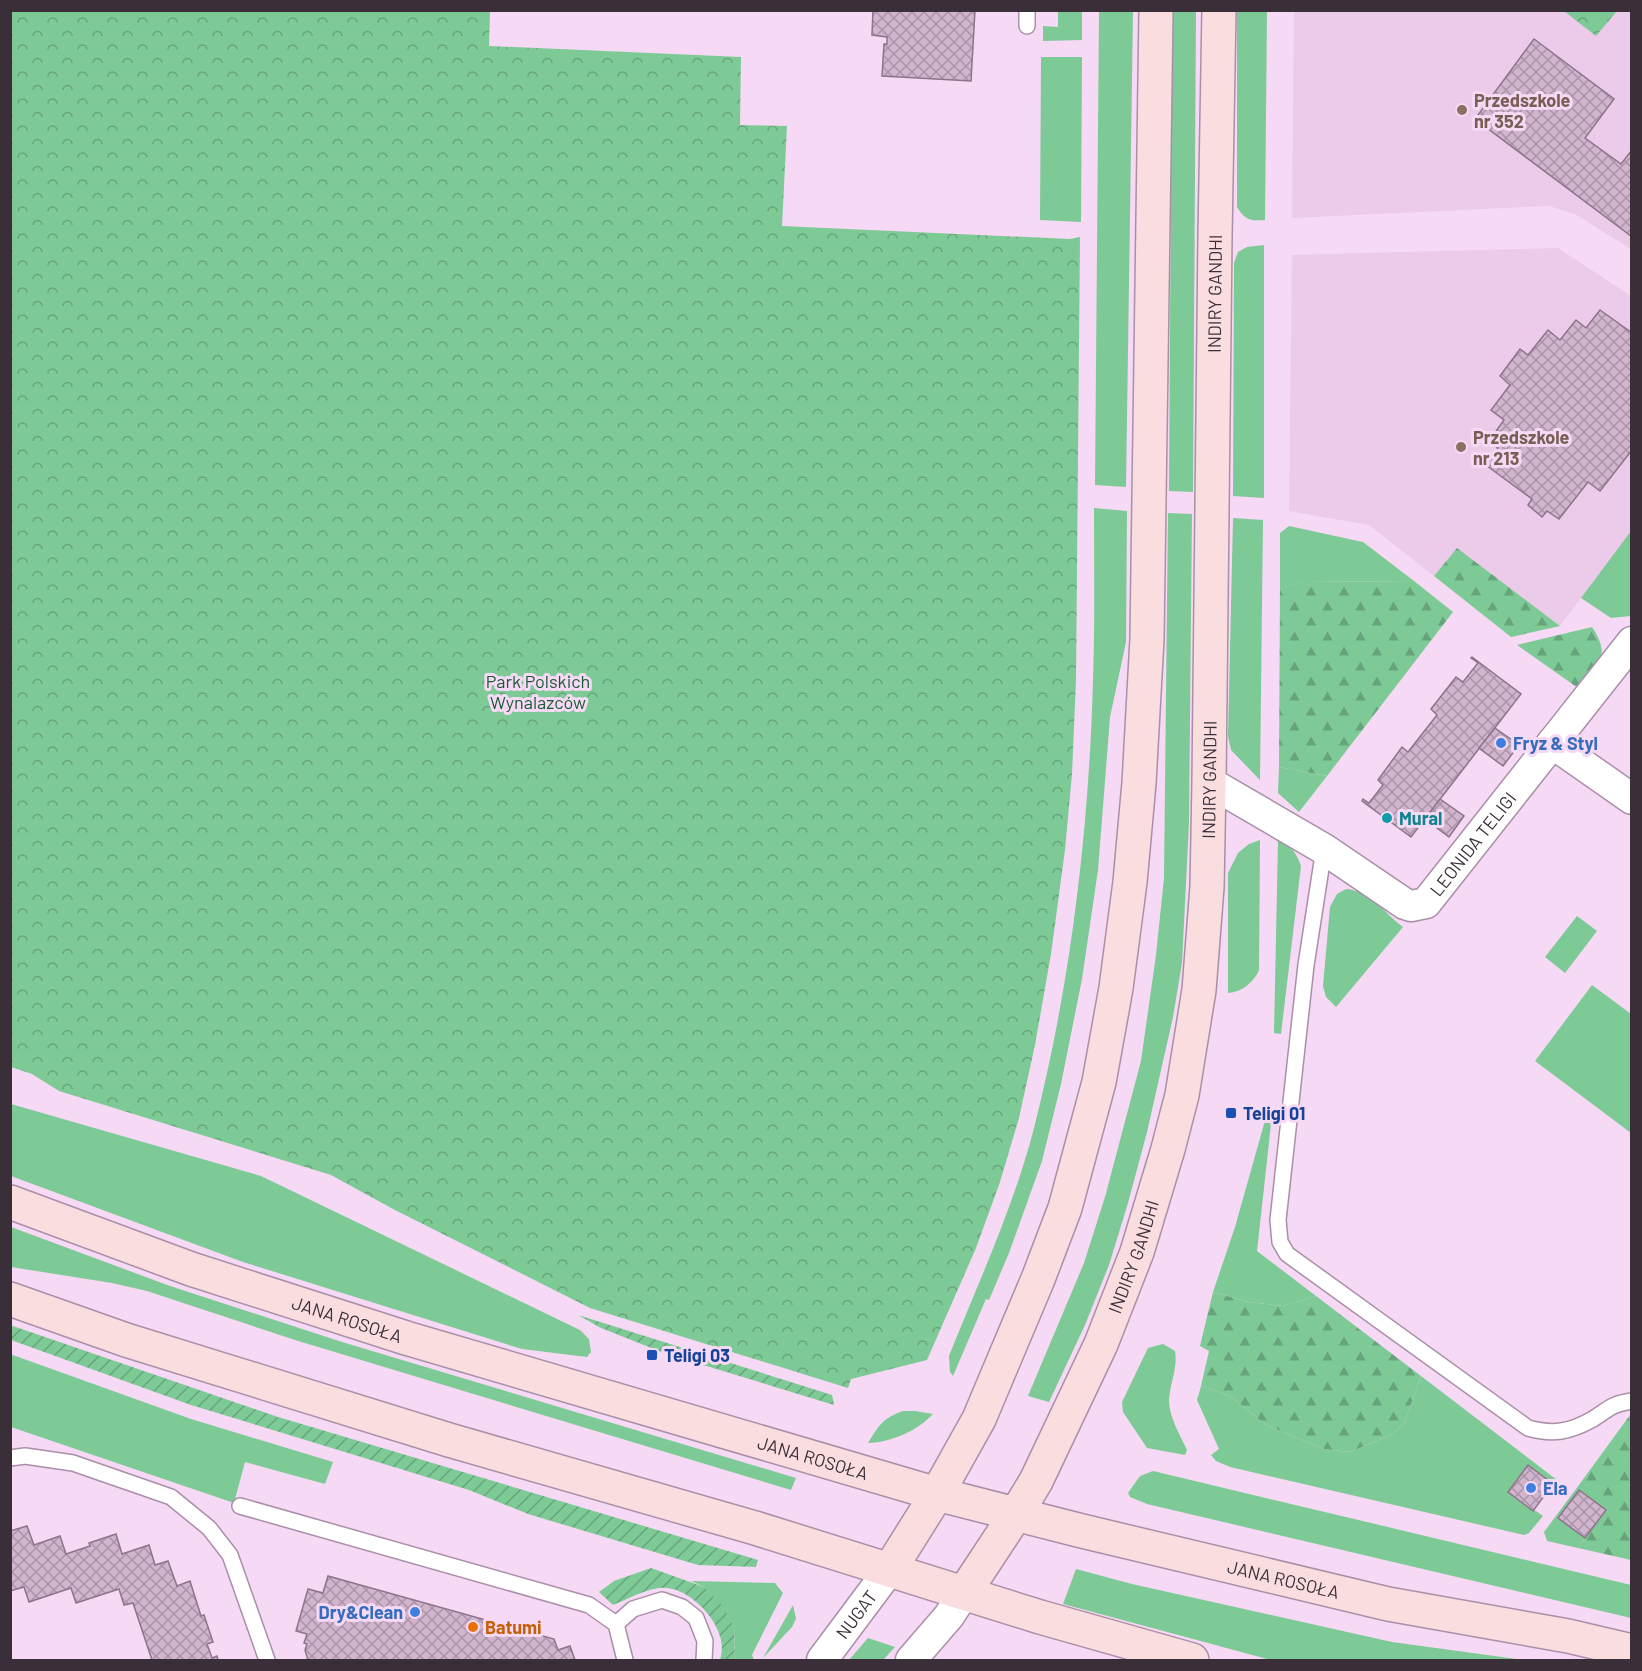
<svg xmlns="http://www.w3.org/2000/svg" width="1642" height="1671" font-family="Barlow,sans-serif">
<style>
.built{fill:#eccae9}
.grass{fill:#7dca96}
.forest{fill:url(#forest-firs)}
.park{fill:url(#park-crowns)}
.garden{fill:url(#garden-furrows)}
.building{fill:url(#building-cross-hatch);stroke:#8d738b;stroke-width:1.5}
.lines{fill:none;stroke-linecap:round;stroke-linejoin:round}
.lane-casing{stroke:#aa8fa8;stroke-width:18}
.street-casing{stroke:#aa8fa8;stroke-width:33}
.secondary-casing{stroke:#aa8fa8;stroke-width:36}
.lane{stroke:#fff;stroke-width:15}
.street{stroke:#fff;stroke-width:30}
.secondary{stroke:#fadddf;stroke-width:33}
.education-dot{fill:#8d6e63;stroke:#f6d9f4;stroke-width:2}
.shop-dot{fill:#3f7fe0;stroke:#f6d9f4;stroke-width:2}
.culture-dot{fill:#0f9aa8;stroke:#f6d9f4;stroke-width:2}
.transit-dot{fill:#1a4fb4;stroke:#f6d9f4;stroke-width:2}
.food-dot{fill:#e8710a;stroke:#f6d9f4;stroke-width:2}
.labels{text-anchor:middle;dominant-baseline:central;stroke-width:6;stroke-linejoin:round;paint-order:stroke}
.education-label{font-size:18px;font-weight:bold;fill:#785e54;stroke:#f6d9f4;text-anchor:start}
.street-label{font-size:18px;fill:#3a2f39;stroke:#f6d9f4}
.park-label{font-size:18px;fill:#1a5934;stroke:#f6d9f4}
.shop-label{font-size:18px;font-weight:bold;fill:#366cbe;stroke:#f6d9f4;text-anchor:start}
.culture-label{font-size:18px;font-weight:bold;fill:#0d838f;stroke:#f6d9f4;text-anchor:start}
.transit-label{font-size:18px;font-weight:bold;fill:#164399;stroke:#f6d9f4;text-anchor:start}
.food-label{font-size:18px;font-weight:bold;fill:#c56008;stroke:#f6d9f4;text-anchor:start}
</style>
<defs>
<pattern id="forest-firs" width="22" height="20" patternUnits="userSpaceOnUse" patternTransform="scale(1.5)"><rect width="22" height="20" fill="#7dca96"/><path d="M5 1l3.5 6h-7zM16 11l3.5 6h-7z" fill="#67a47b"/></pattern>
<pattern id="park-crowns" width="20" height="18" patternUnits="userSpaceOnUse" patternTransform="scale(1.5)"><rect width="20" height="18" fill="#7dca96"/><path d="M2 6a3 3 0 1 1 6 0M12 15a3 3 0 1 1 6 0" fill="none" stroke="#67a47b"/></pattern>
<pattern id="garden-furrows" width="10" height="10" patternUnits="userSpaceOnUse" patternTransform="scale(1.5)"><rect width="10" height="10" fill="#7dca96"/><path d="M-1 1l2-2M0 10L10 0M9 11l2-2" fill="none" stroke="#67a47b"/></pattern>
<pattern id="building-cross-hatch" width="8" height="8" patternUnits="userSpaceOnUse" patternTransform="scale(1.5)"><rect width="8" height="8" fill="#d1b4ce"/><path d="M0 0l8 8M0 8l8-8" fill="none" stroke="#ab93a8"/></pattern>
</defs>
<rect width="100%" height="100%" fill="#f6d9f4"/>
<g class="built">
<path d="M1294,11H1631V249L1575,214L1549,206L1292,218Z"/>
<path d="M1558,248L1631,296V531L1560,626L1457,548L1434,576L1369,525L1289,511L1292,255Z"/>
</g>
<g class="grass">
<path d="M1058,11H1082V40L1043,41V26L1058,27Z"/>
<path d="M1099,11H1133L1126,487L1095,485Z"/>
<path d="M1172,11H1196L1193,492L1169,491Z"/>
<path d="M1237,11H1267L1265,220C1250,221 1245,220 1237,207Z"/>
<path d="M1041,57H1082L1081,222L1040,220Z"/>
<path d="M1264,245V498L1233,496L1234,263L1238,252L1247,247Z"/>
<path d="M1094,508L1127,511L1126,642L1110,717L1098,870L1082,979L1061,1084L1042,1161L1009,1253L989,1300L986,1299L953,1376L950,1372L949,1356C979,1281 1014,1206 1034,1128C1071,983 1089,829 1093,680C1095,623 1094,565 1094,508Z"/>
<path d="M1168,513L1192,514L1189,823L1182,963L1173,1017L1147,1132L1128,1203L1109,1265L1085,1325L1049,1402L1028,1396L1084,1263L1105,1197L1141,1061L1156,955L1164,878Z"/>
<path d="M1233,518L1263,520L1260,780L1231,750L1228,736Z"/>
<path d="M1289,526L1363,542L1414,581L1303,582L1280,588V533Z"/>
<path d="M1631,531V616L1611,618L1581,598Z"/>
<path d="M1279,767L1327,776L1299,812L1278,793Z"/>
<path d="M1260,840L1259,970C1254,982 1242,992 1228,993V873L1238,853L1249,844Z"/>
<path d="M1278,841C1291,846 1296,852 1301,866L1281,1034L1274,1033Z"/>
<path d="M1346,889C1372,891 1384,913 1403,927L1336,1007L1326,997L1323,986L1330,907L1337,894Z"/>
<path d="M1577,916L1597,931L1565,973L1545,957Z"/>
<path d="M1592,985L1631,1014V1133L1535,1061Z"/>
<path d="M11,1104L261,1176L580,1330L589,1339L591,1352L587,1357L522,1349L243,1262L11,1176Z"/>
<path d="M1268,1110L1272,1115L1257,1251L1316,1296L1283,1306L1249,1302L1213,1292L1235,1227Z"/>
<path d="M11,1227L170,1286L342,1342L796,1478L791,1490L295,1340L147,1291L112,1283L11,1267Z"/>
<path d="M1163,1344L1175,1351C1178,1368 1170,1383 1169,1400C1169,1417 1180,1435 1187,1450L1185,1455L1147,1448L1123,1412L1122,1402L1148,1348Z"/>
<path d="M10,1354L191,1419L333,1462L325,1484L245,1462L234,1503L11,1427Z"/>
<path d="M1421,1376L1557,1480L1553,1484L1528,1465L1509,1492L1543,1516L1529,1533L1524,1535L1230,1467L1216,1461L1211,1455L1219,1449L1197,1400L1201,1386L1230,1396L1266,1425L1324,1449L1350,1452L1389,1436L1404,1424Z"/>
<path d="M903,1411H915L933,1414C917,1431 892,1442 868,1443C879,1425 883,1418 903,1411Z"/>
<path d="M1153,1471L1631,1585V1618L1147,1504L1130,1497L1128,1493L1140,1476Z"/>
<path d="M1576,1489L1606,1510L1578,1548L1547,1541L1544,1532Z"/>
<path d="M1076,1569L1132,1584L1392,1642L1524,1660H1271L1063,1604Z"/>
<path d="M691,1581L775,1583L783,1593L752,1655L754,1660H735L734,1627L704,1587Z"/>
<path d="M793,1605L796,1619L792,1627L763,1658Z"/>
<path d="M868,1638L895,1647L883,1660H849Z"/>
</g>
<g class="forest">
<path d="M1457,548L1560,626L1511,637L1434,576Z"/>
<path d="M1414,581L1453,612L1327,776L1279,767L1280,588L1302,582Z"/>
<path d="M1592,627C1612,657 1598,665 1578,688L1517,645Z"/>
<path d="M1213,1292L1249,1302L1283,1306L1316,1296L1421,1376L1404,1424L1389,1436L1350,1452L1324,1449L1266,1425L1230,1396L1201,1386L1209,1351L1200,1346Z"/>
<path d="M1630,1415H1631V1560L1578,1548L1606,1510L1576,1489Z"/>
</g>
<g class="park">
<path d="M11,10L490,11L489,46L741,57L740,125L787,126L782,226L1070,239L1080,237L1076,680L1072,774L1065,850L1051,954L1035,1045L1019,1118L1000,1182L976,1248L927,1360L851,1379L848,1388L590,1308L393,1209L331,1175L59,1091L32,1074L11,1067Z"/>
<path d="M1564,11H1617L1596,36Z"/>
</g>
<g class="garden">
<path d="M578,1315L832,1395L834,1405L664,1353L601,1328Z"/>
<path d="M10,1325L278,1417L758,1560L756,1567L698,1565L528,1514L469,1490L191,1405L11,1340Z"/>
<path d="M651,1568L704,1587L723,1606L734,1627L735,1660H720C731,1632 696,1591 667,1588C650,1586 629,1599 613,1605L599,1592L614,1581Z"/>
</g>
<g class="building">
<path d="M873,10H975L971,81L882,76L884,44H887V37L872,35Z"/>
<path d="M1534,39L1614,99L1585,138L1621,164L1632,150L1631,236L1475,119Z"/>
<path d="M1600,310L1632,333V450L1600,491L1588,482L1559,519L1547,511L1542,517L1528,505L1532,499L1486,465L1498,448L1489,441L1504,420L1491,410L1510,385L1500,376L1520,349L1528,355L1548,330L1560,340L1576,320L1586,328Z"/>
<path d="M1472,657L1521,694L1411,837L1362,801L1363,799L1369,803L1383,785L1378,780L1402,747L1408,752L1437,715L1431,709L1456,677L1463,682L1478,663L1471,658Z"/>
<path d="M1495,728L1519,745L1503,766L1479,748Z"/>
<path d="M1440,799L1464,816L1449,837L1425,819Z"/>
<path d="M1528,1465L1553,1484L1533,1511L1508,1492Z"/>
<path d="M1579,1490L1606,1510L1585,1538L1558,1518Z"/>
<path d="M27,1526L34,1545L60,1536L66,1554L90,1546L89,1543L116,1534L122,1554L149,1545L155,1565L168,1561L177,1586L190,1581L201,1616L204,1615L213,1642L207,1644L212,1658L217,1656L218,1660H152L133,1603L124,1605L119,1589L76,1603L71,1588L29,1602L24,1587L10,1591V1531Z"/>
<path d="M328,1576L554,1639L558,1650L570,1646L575,1660H308L305,1650L307,1644L304,1643L307,1634L296,1631L308,1589L323,1593Z"/>
</g>
<g class="lines">
<defs>
<g id="lane">
<path d="M1027,10V26"/>
<path d="M1324,849L1306,965L1278,1220L1280,1242L1287,1254L1528,1428C1553,1435 1570,1432 1593,1419C1609,1409 1611,1404 1632,1401"/>
<path d="M10,1458L25,1456L73,1463L171,1497L209,1528L230,1555L267,1660"/>
<path d="M240,1506L589,1605L616,1624L625,1660"/>
<path d="M616,1624L633,1609L662,1600L682,1607L696,1618L705,1641L704,1660"/>
</g>
<g id="street">
<path d="M1552,743L1632,799"/>
<path id="s1" d="M1209,782L1324,849L1405,904L1411,906L1426,903L1632,642"/>
<path id="s2" d="M822,1660L890,1569"/>
<path d="M911,1660L949,1616L964,1593"/>
</g>
<g id="secondary">
<path id="s3" d="M10,1202L191,1269L406,1338L937,1494L1082,1531L1388,1604L1568,1636L1632,1651"/>
<path d="M10,1299L126,1340L449,1440L755,1528L1040,1617L1192,1660"/>
<path d="M890,1569L937,1494L979,1419L1038,1279L1065,1208L1099,1082L1116,988L1130,882L1139,783L1147,639L1156,10"/>
<path id="s4" d="M964,1593L1016,1514L1036,1481L1101,1344L1137,1252L1168,1149L1182,1095L1199,990L1207,887L1209,782L1215,236L1219,10"/>
</g>
</defs>
<use href="#lane" class="lane-casing"/>
<use href="#street" class="street-casing"/>
<use href="#secondary" class="secondary-casing"/>
<use href="#lane" class="lane"/>
<use href="#street" class="street"/>
<use href="#secondary" class="secondary"/>
</g>
<g class="education-dot">
<circle cx="1462" cy="110" r="6"/>
<circle cx="1461" cy="447" r="6"/>
</g>
<g class="shop-dot">
<circle cx="1501" cy="743" r="6"/>
<circle cx="1531" cy="1488" r="6"/>
<circle cx="415" cy="1612" r="6"/>
</g>
<circle class="culture-dot" cx="1387" cy="818" r="6"/>
<g class="transit-dot">
<rect x="1225" y="1107" width="12" height="12" rx="3"/>
<rect x="646" y="1349" width="12" height="12" rx="3"/>
</g>
<circle class="food-dot" cx="473" cy="1627" r="6"/>
<g class="labels">
<g class="education-label">
<text x="1474" y="100">Przedszkole<tspan x="1474" dy="21">nr 352</tspan></text>
<text x="1473" y="437">Przedszkole<tspan x="1473" dy="21">nr 213</tspan></text>
</g>
<g class="street-label">
<text stroke="none"><textPath href="#s4" startOffset="1350">INDIRY GANDHI</textPath></text>
<text stroke="none"><textPath href="#s4" startOffset="864">INDIRY GANDHI</textPath></text>
<text stroke="none"><textPath href="#s1" startOffset="328">LEONIDA TELIGI</textPath></text>
<text stroke="none"><textPath href="#s4" startOffset="378">INDIRY GANDHI</textPath></text>
<text stroke="none"><textPath href="#s3" startOffset="357">JANA ROSOŁA</textPath></text>
<text stroke="none"><textPath href="#s3" startOffset="843">JANA ROSOŁA</textPath></text>
<text stroke="none"><textPath href="#s3" startOffset="1329">JANA ROSOŁA</textPath></text>
<text stroke="none"><textPath href="#s2" startOffset="57">NUGAT</textPath></text>
</g>
<g class="park-label">
<text x="538" y="681">Park Polskich<tspan x="538" dy="21">Wynalazców</tspan></text>
</g>
<g class="shop-label">
<text x="1513" y="743">Fryz &amp; Styl</text>
<text x="1543" y="1488">Ela</text>
<text x="403" y="1612" text-anchor="end">Dry&amp;Clean</text>
</g>
<g class="culture-label">
<text x="1399" y="818">Mural</text>
</g>
<g class="transit-label">
<text x="1243" y="1113">Teligi 01</text>
<text x="664" y="1355">Teligi 03</text>
</g>
<g class="food-label">
<text x="485" y="1627">Batumi</text>
</g>
</g>
<rect width="1642" height="1671" fill="none" stroke="#3a2f39" stroke-width="24"/>
</svg>
